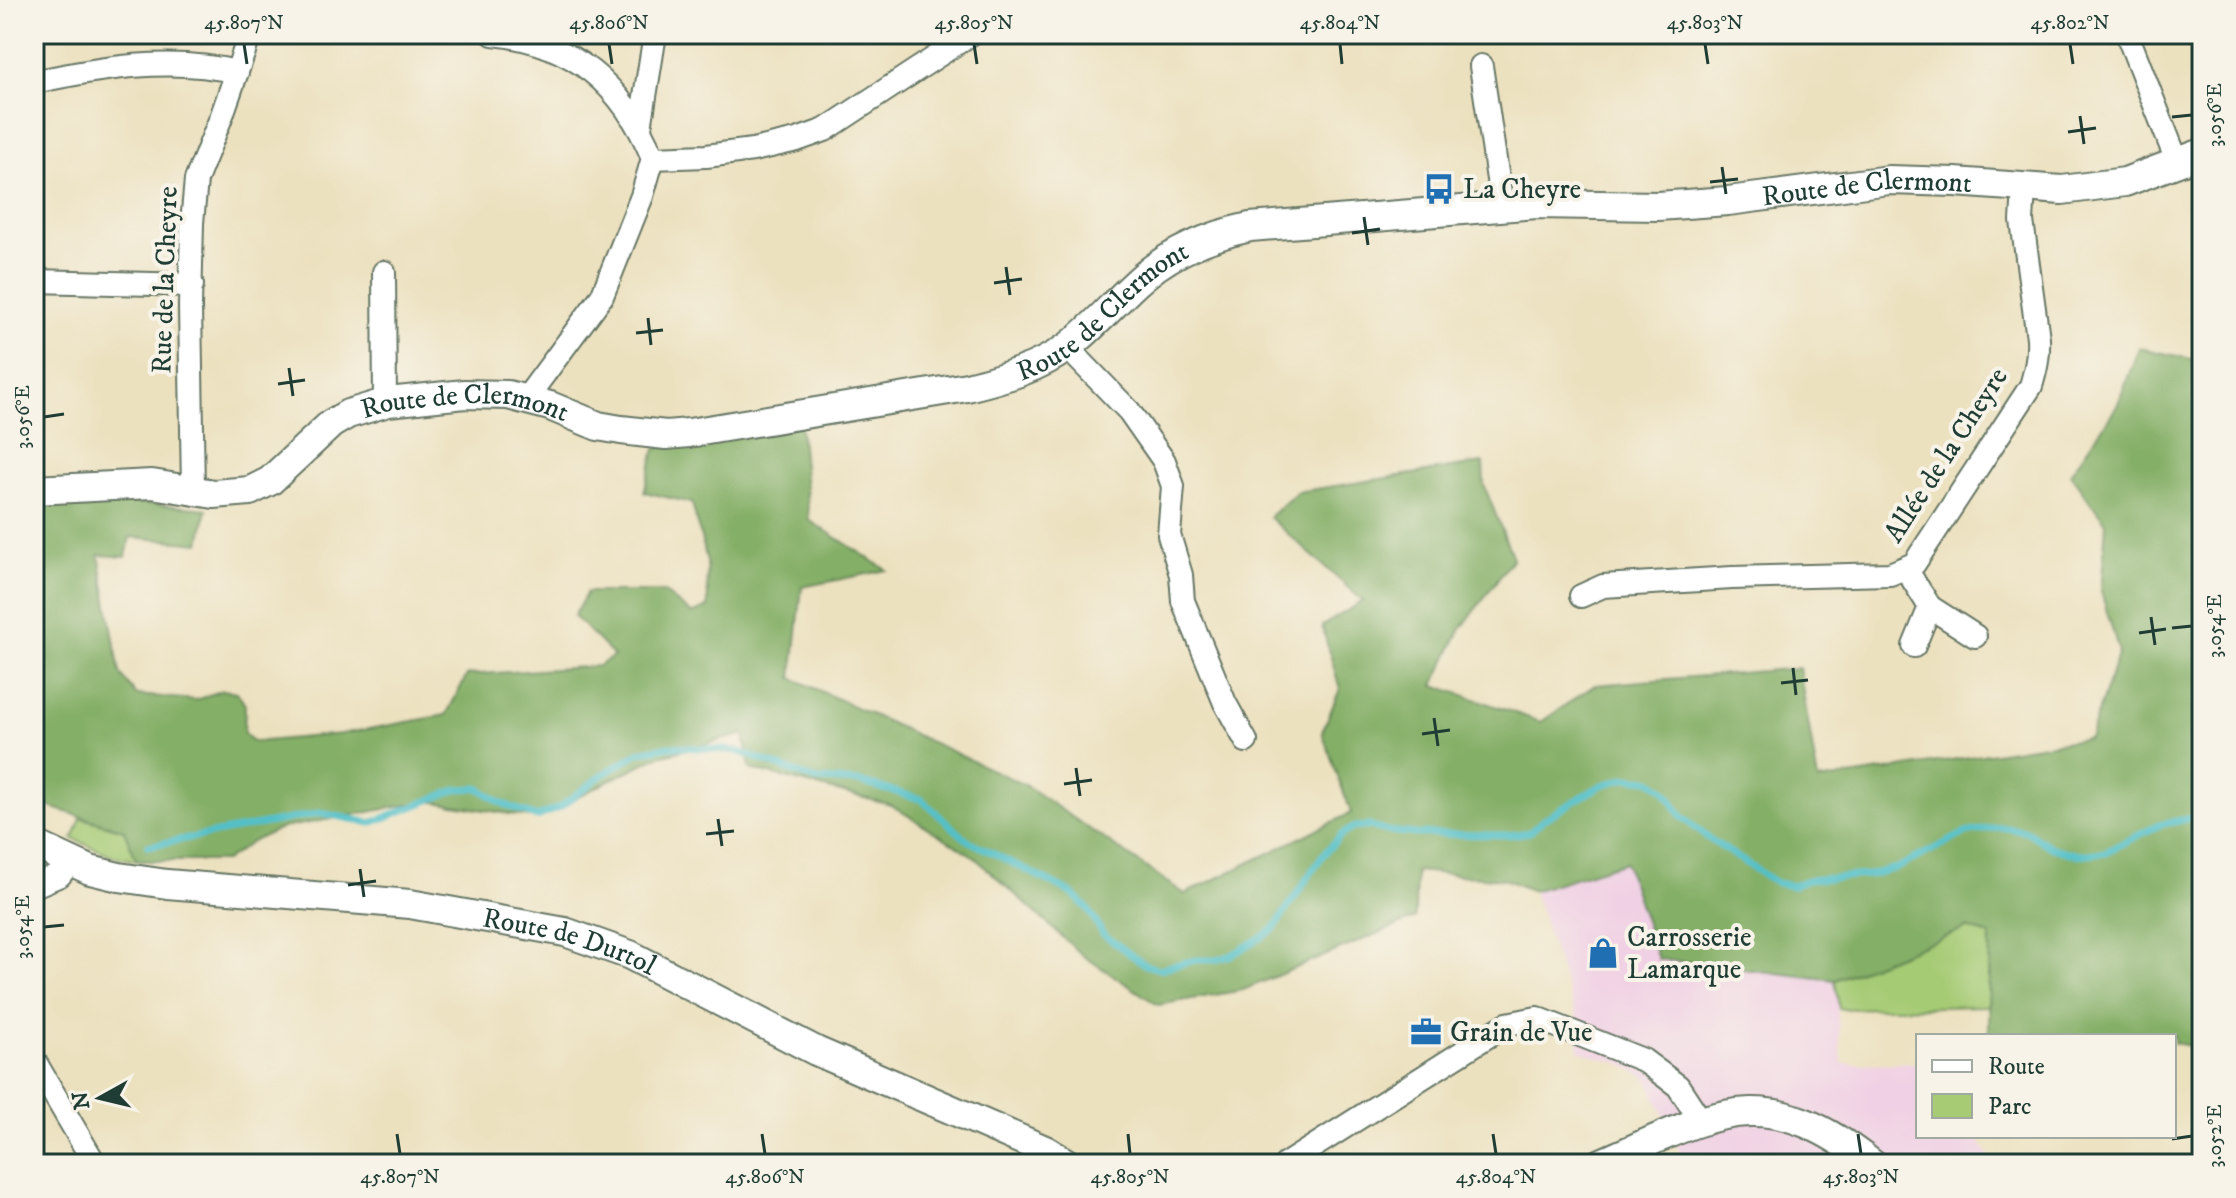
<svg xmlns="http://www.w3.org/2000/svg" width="2236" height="1198" font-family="'IM FELL DW Pica',serif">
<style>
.built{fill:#f0d0e4}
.green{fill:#a6cb74;stroke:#628454;stroke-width:2}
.forest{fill:#84af66;stroke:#52764d;stroke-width:2}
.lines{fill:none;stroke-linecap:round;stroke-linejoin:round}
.stream{stroke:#52c0c8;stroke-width:7}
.minor-casing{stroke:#677665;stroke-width:26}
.tertiary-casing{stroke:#677665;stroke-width:32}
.minor{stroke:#fff;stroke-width:22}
.tertiary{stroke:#fff;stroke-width:28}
.ticks{fill:none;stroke:#1f3d34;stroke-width:3}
.labels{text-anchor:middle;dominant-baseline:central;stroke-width:8;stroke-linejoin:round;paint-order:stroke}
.poi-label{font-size:28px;fill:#1f3d34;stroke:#f7f3e8;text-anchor:start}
.street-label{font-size:28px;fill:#1f3d34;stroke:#f7f3e8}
.neatline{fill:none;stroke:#1f3d34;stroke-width:3}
.ticks-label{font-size:20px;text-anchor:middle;fill:#1f3d34}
</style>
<rect width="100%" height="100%" fill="#f7f3e8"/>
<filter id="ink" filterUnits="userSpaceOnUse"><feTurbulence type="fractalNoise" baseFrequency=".0125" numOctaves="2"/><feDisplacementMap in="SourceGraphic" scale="16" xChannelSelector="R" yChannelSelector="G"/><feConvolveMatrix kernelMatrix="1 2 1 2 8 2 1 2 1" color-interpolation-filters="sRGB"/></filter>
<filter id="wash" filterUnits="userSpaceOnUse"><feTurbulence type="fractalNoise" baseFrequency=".006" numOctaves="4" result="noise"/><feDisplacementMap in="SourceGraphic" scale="32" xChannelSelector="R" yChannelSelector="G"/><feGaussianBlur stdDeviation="1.8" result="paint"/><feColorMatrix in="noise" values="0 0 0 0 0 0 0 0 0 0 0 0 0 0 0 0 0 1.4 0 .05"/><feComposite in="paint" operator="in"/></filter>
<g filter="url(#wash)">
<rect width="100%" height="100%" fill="#ece1bf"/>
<path class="built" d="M1626,862L1658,959L1835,980L1842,1064L1918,1063V1136H1976L1994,1164H1654L1680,1153L1666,1119L1647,1078L1619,1063L1579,1051L1577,1017L1533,891Z"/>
<g class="green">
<path d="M81,818L124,830L137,861L113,856L73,839Z"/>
<path d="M1966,928L1990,935L1988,1006L1839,1009L1835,980Z"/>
</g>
<path class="forest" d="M2139,348L2202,361V1048L2174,1043V1036H1989L1990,935L1967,928L1835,980L1658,959L1625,862L1533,891L1504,879L1416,871L1415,918L1243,990L1158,1005L1082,955L973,856L891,805L750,769L744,734L656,757L536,818L428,801L282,828L253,841L225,861H137L124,830L34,802V503L97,499L207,509L200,543L130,537L126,557L99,555L120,673L136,695L196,700L222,690L237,692L245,705L244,733L254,742L341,734L446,715L467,675L598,666L614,656L574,616L587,592H664L692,614L708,607L707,561L692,503L644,492L655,449L684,441L800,425L809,520L887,570L802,587L792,678L1025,785L1185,894L1351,813L1322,732L1340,689L1322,626L1363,601L1269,517L1297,492L1483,463L1484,485L1513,558L1459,632L1434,685L1541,722L1595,685L1799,668L1818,781L2089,738L2119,652L2101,592L2106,523L2070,474L2117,406Z"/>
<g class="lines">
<path class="stream" d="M148,846L321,813L371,823L458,789L479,788L501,803L537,817L560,807L602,775L640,752L670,746L737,751L816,780L859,782L921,799L967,840L1073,894L1087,908L1103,934L1145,965L1159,969L1195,960H1216L1232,955L1273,930L1322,856L1341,835L1355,827L1369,826L1386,831L1416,834L1509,835L1530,832L1544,819L1602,785L1627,778L1649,780L1664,789L1682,817L1708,838L1776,883L1793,886L1807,880L1869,875L1897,868L1965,833L2000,827L2026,831L2052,848L2078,855L2105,852L2159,825L2202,815"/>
</g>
</g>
<g filter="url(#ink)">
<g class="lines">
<defs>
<g id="minor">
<path d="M493,34C573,42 623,85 653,158"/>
<path d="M2127,34L2178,164"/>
<path d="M1481,66L1502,206"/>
<path d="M34,82C100,68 170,56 237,72"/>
<path d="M640,128L655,34"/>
<path d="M653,158L706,156L753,150L797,140L825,130L971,34"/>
<path d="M384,272L385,403"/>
<path d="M34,281L192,285"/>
<path d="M1067,347L1129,411L1164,461L1173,486L1169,535L1181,575L1183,601L1225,703L1246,741"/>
<path d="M525,400L602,296L642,196L653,158"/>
<path d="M193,490L190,307L192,223L196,180L222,115L250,34"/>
<path d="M1906,569L1930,607L1975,636"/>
<path d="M1581,596L1603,586L1732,578L1890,574L1914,564L2031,386C2036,369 2039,356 2038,338L2022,221L2024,188"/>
<path d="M1914,646L1930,607"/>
<path d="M34,886L60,875L70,862"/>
<path d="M34,1060L95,1164"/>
<path d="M1286,1164L1507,1024L1537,1018L1643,1060L1678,1086L1701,1121"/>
</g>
<g id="tertiary">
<path id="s1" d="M34,490L152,484L214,494L250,491L270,481L331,424L348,414L388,402L465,394L508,395L550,406L598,426L621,430L666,435L689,433L967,387C1003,378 1038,369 1069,346C1093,328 1113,304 1136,283C1168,253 1208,236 1250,227L1537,204L1658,206L1728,201L1889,180L1955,182L2062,190L2125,182L2202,153"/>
<path id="s2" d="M34,844L90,870L119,877L167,884L410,904L565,932L630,955L816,1051L1045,1150L1068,1164"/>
<path d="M1599,1164C1713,1115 1762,1077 1872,1164"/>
</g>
</defs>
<use href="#minor" class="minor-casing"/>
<use href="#tertiary" class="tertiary-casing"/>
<use href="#minor" class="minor"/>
<use href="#tertiary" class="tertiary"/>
</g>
</g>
<path class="ticks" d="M244,44L247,64M609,44L612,64M974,44L977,64M1340,44L1342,64M1705,44L1708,64M2070,44L2073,64M2080,116L2084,144M2172,117L2192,115M2068,132L2096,128M1722,167L1726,194M1710,182L1738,179M1364,217L1368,245M1352,233L1380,229M1006,267L1010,295M994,283L1022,279M648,318L651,345M636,333L663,330M289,368L293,396M278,384L305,380M44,417L64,414M2151,617L2155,645M2172,628L2192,626M2139,633L2166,629M1793,668L1796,695M1781,683L1808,680M1434,718L1438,746M1422,734L1450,730M1076,768L1080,796M1064,784L1092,780M718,819L722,846M706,834L734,831M360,869L364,897M348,885L376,881M44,927L64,925M397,1134L400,1154M762,1134L765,1154M1128,1134L1130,1154M1493,1134L1496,1154M1858,1134L1861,1154M2172,1139L2192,1136"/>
<defs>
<symbol id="bus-bare" viewBox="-9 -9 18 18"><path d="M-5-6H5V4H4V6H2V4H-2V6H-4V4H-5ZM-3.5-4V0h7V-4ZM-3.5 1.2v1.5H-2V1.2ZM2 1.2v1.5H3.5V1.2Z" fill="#1f6fb2" stroke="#f7f3e8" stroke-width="2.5" paint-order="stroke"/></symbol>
<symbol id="shop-bare" viewBox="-9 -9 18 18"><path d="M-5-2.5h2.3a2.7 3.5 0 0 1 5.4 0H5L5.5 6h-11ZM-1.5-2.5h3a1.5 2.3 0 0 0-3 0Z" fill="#1f6fb2" stroke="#f7f3e8" stroke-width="2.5" paint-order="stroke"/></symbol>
<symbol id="office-bare" viewBox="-9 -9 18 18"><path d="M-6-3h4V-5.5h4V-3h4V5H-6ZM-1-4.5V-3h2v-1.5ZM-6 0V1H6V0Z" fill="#1f6fb2" stroke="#f7f3e8" stroke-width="2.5" paint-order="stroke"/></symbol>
</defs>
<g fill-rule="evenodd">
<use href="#bus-bare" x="1417" y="167" width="44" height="44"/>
<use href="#shop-bare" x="1581" y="931" width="44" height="44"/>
<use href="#office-bare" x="1404" y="1010" width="44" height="44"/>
</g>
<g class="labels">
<g class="poi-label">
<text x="1463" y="189">La Cheyre</text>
<text x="1627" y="937">Carrosserie<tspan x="1627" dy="32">Lamarque</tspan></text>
<text x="1450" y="1032">Grain de Vue</text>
</g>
<g class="street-label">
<text stroke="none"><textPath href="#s1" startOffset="1924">Route de Clermont</textPath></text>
<text transform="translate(165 280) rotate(-88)">Rue de la Cheyre</text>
<text stroke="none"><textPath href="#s1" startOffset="1132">Route de Clermont</textPath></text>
<text stroke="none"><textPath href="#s1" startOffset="462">Route de Clermont</textPath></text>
<text transform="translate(1946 455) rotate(-57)">Allée de la Cheyre</text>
<text stroke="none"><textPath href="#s2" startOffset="548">Route de Durtol</textPath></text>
</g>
</g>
<rect width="2236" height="1198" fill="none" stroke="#f7f3e8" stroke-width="88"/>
<rect x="1916" y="1034" width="260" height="104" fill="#f7f3e8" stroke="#a1aaa0" stroke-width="2"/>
<rect x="1932" y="1060" width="40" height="12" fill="#ffffff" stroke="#a1aaa0" stroke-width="2"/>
<text x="1988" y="1074" font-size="24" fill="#1f3d34">Route</text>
<rect x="1932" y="1094" width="40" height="24" fill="#a6cb74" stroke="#a1aaa0" stroke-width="2"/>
<text x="1988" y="1114" font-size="24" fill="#1f3d34">Parc</text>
<g transform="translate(100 1098) rotate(262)" stroke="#f7f3e8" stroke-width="6" paint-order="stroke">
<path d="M0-6L14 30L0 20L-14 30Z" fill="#1f3d34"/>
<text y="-12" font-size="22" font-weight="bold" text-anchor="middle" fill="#1f3d34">N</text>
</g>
<rect x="44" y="44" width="2148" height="1110" class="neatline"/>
<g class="ticks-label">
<text x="244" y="29">45.807°N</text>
<text x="609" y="29">45.806°N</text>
<text x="974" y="29">45.805°N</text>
<text x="1340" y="29">45.804°N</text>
<text x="1705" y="29">45.803°N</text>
<text x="2070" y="29">45.802°N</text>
<text transform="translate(2214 115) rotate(-90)" y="7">3.056°E</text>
<text transform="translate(22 417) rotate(-90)" y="7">3.056°E</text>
<text transform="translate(2214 626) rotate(-90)" y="7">3.054°E</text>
<text transform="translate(22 927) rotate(-90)" y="7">3.054°E</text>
<text transform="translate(2214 1136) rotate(-90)" y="7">3.052°E</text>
<text x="400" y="1183">45.807°N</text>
<text x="765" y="1183">45.806°N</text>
<text x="1130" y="1183">45.805°N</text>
<text x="1496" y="1183">45.804°N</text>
<text x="1861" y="1183">45.803°N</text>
</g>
</svg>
